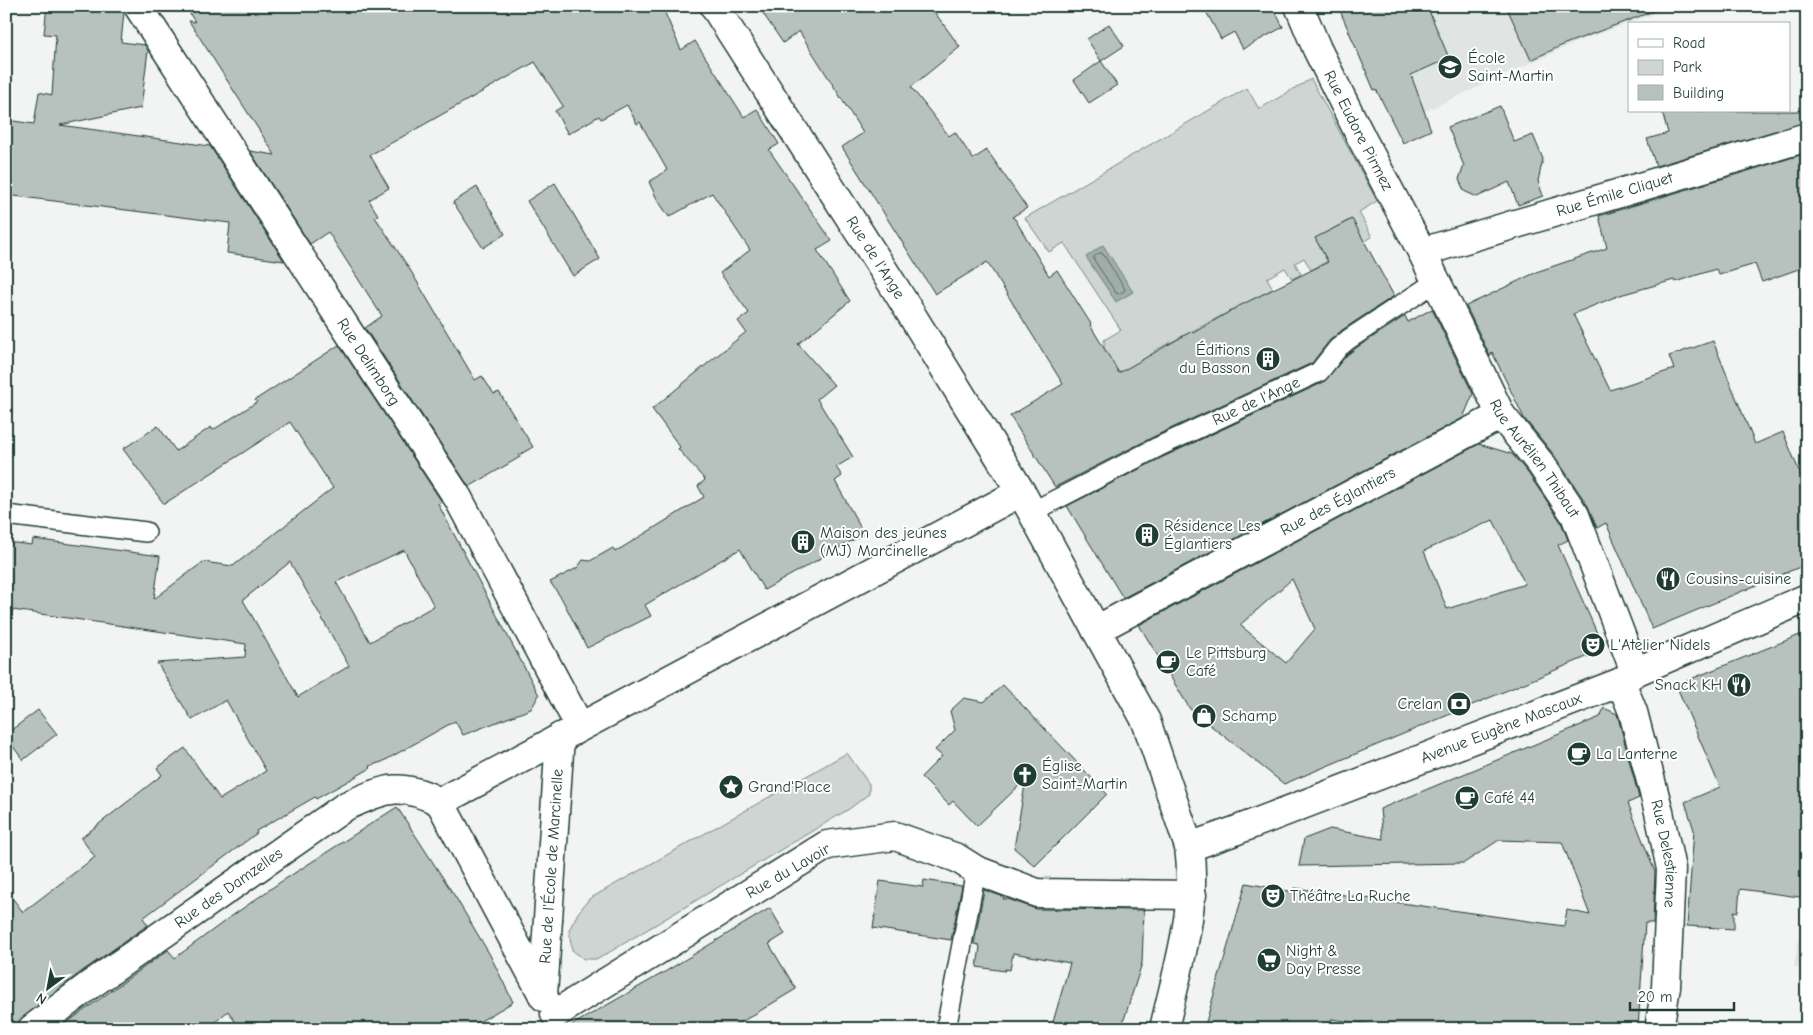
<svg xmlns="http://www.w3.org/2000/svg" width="1813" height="1035" font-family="'Comic Neue',sans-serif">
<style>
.built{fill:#e0e4e3}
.green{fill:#ced5d3;stroke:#768984}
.water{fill:#a1adaa;stroke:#6d807b}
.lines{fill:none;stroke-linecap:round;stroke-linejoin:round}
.shore{stroke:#536a63;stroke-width:1}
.building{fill:#b7c1bd;stroke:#1f3d34;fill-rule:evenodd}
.lane-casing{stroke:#1f3d34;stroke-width:22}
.street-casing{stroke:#1f3d34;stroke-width:31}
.secondary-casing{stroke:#1f3d34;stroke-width:31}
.lane{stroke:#fff;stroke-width:19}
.street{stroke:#fff;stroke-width:28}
.secondary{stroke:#fff;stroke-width:28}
.labels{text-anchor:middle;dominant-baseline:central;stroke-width:4;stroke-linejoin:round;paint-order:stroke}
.poi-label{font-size:16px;fill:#1f3d34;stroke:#fff;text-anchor:start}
.street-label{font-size:16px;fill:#1f3d34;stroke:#fff}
</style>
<rect width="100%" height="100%" fill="#f2f3f3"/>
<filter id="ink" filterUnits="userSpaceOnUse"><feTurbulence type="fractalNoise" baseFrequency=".02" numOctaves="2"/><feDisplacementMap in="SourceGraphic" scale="10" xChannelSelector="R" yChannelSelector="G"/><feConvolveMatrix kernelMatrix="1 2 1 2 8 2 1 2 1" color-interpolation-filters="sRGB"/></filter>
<g filter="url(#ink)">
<g class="built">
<path d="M1348,6H1674L1577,42L1403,121Z"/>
<path d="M1799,935L1807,936V969L1794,967Z"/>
</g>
<g class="green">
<path d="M1311,79L1377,201L1359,212L1372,237L1364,242L1351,219L1316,238L1328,261L1311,270L1304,258L1295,263L1301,274L1292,279L1285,268L1267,278L1273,289L1154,351L1159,360L1122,381L1104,350V340L1121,330L1064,243L1049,252L1025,218L1247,88L1259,109Z"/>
<path d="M847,753L869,784V794L849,809L598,959H584L572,950L569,930L578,913L589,899Z"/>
</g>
<path class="water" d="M1103,245L1133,292L1116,302L1086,257Z"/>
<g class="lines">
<path class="shore" d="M1100,253L1103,254L1125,289L1124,291L1119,294L1116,293L1094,260V257Z"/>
</g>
<g class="building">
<path d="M47,6H89L124,12L121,42L145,45L148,50L141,108L60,125L210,146L284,261L227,253L230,223L6,195V120L34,124L39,92L52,95L56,35L44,34Z"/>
<path d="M185,6H662L681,50L695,41L744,117L757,109L779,144L769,150L832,241L817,250L850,301L798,344L834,385L817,399L853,457L836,467L842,476L835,481L864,534L764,590L740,549L645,605L651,616L587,648L562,599L550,582L577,568L583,560L590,561L613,548L615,552L704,497L698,486L705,480L678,449L680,447L652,409L746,332L738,321L749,313L720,273L750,250L712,193L669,217L657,199L649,182L667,170L640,122L637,124L627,105L601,119L599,116L568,134L555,111L563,106L535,62L370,155L389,188L369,200L378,215L375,217L409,268L475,380L482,376L494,394L499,392L533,447L519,455L520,457L469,487L365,328L382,316L328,232L310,244L250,151L275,155L189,21L195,22Z"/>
<path d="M758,6H930L960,47L911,87L949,136L955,132L973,159L987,150L1027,208L1012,217L1015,219L1049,276L1057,270L1091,324L1090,325L1119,373L1192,331L1193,333L1239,306L1328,262L1315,238L1352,219L1394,296L1342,330L1329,341L1312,363L1153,437L1055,487L1010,416L1063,384L987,262L935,294L842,147L863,133L799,31L783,43Z"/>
<path d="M1203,6H1279L1274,9L1283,27L1243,49L1234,32L1221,39Z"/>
<path d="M1338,6H1427L1449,58L1411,75L1431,130L1403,143L1376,89L1374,90Z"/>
<path d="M1506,6H1658L1659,9L1565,44L1531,60Z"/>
<path d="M1109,24L1124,46L1101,61L1087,39Z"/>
<path d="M1101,61L1117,85L1089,103L1074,80Z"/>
<path d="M1500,106L1514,142L1533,135L1543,159L1538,181L1543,196L1518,205L1509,182L1477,197L1464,191L1459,179L1464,166L1448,127Z"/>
<path d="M1662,111H1807V122L1656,166L1647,139L1668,133Z"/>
<path d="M1807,153V266L1762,282L1755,264L1719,275L1716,269L1675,282L1674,280L1620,295L1573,314L1610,390L1674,369L1669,356L1713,341L1755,444L1783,432L1807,490V564L1652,629L1606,523L1597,528L1588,506L1554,455L1524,418L1492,352L1490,356L1466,306L1539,271L1607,248L1599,216Z"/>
<path d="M555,183L600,259L573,276L527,201Z"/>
<path d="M477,187L505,234L483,248L453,202Z"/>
<path d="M1432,309L1473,394L1463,418L1123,598L1067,506L1163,457L1324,382L1346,356L1356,348L1405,316L1408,322Z"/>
<path d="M339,345L442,502L438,504L539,695L531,709L463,735L455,721L382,762L369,766L371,768L316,799L315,797L256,831L257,833L143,918L148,925L81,972L23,1017L18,1023L17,1029H6V890L23,912L95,857L81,838L162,775L157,768L185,748L220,799L266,771L226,700L192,720L157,663L245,657L246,644L6,609V542L32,545L33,539L160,556L154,599L203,562L233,566L333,488L290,422L164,504L123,449L158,426L176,451L211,427L213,430L257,402L255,400ZM404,550L434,606L370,642L336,582ZM290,562L349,666L298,697L243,600Z"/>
<path d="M1479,444L1512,454L1528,473L1561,522L1568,540L1558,545L1601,642L1596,653L1284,784L1190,709L1139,625ZM1493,520L1525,584L1447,609L1424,551ZM1292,579L1315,629L1286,663L1240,625Z"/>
<path d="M1807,632V898L1740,889L1738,912L1734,911V929L1687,926L1694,830L1685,802L1720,787L1676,685Z"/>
<path d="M1003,685L1107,794L1035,866L1014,848L1026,779L977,826L953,801L949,805L921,777L942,756L935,750L955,730L950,711L964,698L984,702Z"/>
<path d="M1604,708L1617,714L1618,717L1639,798L1628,803L1655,872L1653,923H1645L1638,1029H1397L1332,1019L1329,1029H1204L1246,883L1294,892L1295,888L1564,926L1567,910L1590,915L1562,842L1499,840L1464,863L1299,866L1304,839L1330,829L1383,839L1380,809L1600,717Z"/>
<path d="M38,710L57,734L23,760L6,737V734Z"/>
<path d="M397,807L456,898L490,955L513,1002L467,1029H240L228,1011L207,1029H58L168,950L175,958L229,918L279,883Z"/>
<path d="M924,880L962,886L951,940L873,928L880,881L923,887Z"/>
<path d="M984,890L1004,897L1003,899H1008L1036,909L1144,910L1142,963L1121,1029H1051L1070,963L1013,953L1010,970L1005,969V971L977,967L980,947L979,945L974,944Z"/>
<path d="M770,908L785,934L769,944L796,989L730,1029H565L663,973Z"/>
</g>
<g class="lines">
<defs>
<g id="lane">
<path id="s1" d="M1032,512L1158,447L1319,372L1338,348L1349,339L1437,281"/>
<path d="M6,515L146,532"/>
<path d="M946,1029L976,870"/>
</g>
<g id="street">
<path id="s2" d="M138,6L350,334L458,498L580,727"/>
<path id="s3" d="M1299,6L1317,49L1362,139L1422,252L1501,415L1541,464L1575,515L1635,672"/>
<path id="s4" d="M1422,252L1807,137"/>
<path id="s5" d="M1096,630L1501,415"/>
<path id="s6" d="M1621,682L1633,712L1659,812L1671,869L1666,987L1659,1029"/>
<path d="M440,802L1021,492"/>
<path d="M440,802L544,997"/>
<path id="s7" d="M543,995L560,737"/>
<path d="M555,1014L827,845L895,836L957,858L976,870L1037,893L1192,895"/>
<path id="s8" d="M32,1029L90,985L346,806C386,789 399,781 440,802"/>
</g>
<g id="secondary">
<path id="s9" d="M714,6L895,288L1021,492L1146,721L1189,847C1198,908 1177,970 1164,1029"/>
<path id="s10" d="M1189,847L1232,832L1621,682L1635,672L1807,598"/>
</g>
</defs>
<use href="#lane" class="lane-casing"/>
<use href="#street" class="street-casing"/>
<use href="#secondary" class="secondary-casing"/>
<use href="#lane" class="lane"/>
<use href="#street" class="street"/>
<use href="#secondary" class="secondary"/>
</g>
</g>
<defs>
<symbol id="school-disc" viewBox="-11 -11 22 22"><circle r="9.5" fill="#1f3d34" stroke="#fff"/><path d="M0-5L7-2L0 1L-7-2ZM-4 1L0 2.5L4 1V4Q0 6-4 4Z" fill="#fff"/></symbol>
<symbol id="building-disc" viewBox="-11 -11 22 22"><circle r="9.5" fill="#1f3d34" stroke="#fff"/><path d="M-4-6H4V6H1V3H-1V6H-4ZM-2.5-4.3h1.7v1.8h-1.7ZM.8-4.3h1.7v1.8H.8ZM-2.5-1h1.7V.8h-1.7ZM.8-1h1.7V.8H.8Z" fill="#fff"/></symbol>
<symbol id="restaurant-disc" viewBox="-11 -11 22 22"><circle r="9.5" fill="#1f3d34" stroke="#fff"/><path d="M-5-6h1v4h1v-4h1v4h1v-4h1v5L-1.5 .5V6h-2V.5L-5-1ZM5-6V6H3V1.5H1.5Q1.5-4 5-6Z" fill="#fff"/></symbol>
<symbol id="theatre-disc" viewBox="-11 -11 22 22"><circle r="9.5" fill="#1f3d34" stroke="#fff"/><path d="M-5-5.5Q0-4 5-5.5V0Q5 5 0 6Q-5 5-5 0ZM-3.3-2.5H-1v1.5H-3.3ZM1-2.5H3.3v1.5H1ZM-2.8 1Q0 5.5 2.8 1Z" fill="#fff"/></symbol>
<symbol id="cafe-disc" viewBox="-11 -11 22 22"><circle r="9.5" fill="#1f3d34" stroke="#fff"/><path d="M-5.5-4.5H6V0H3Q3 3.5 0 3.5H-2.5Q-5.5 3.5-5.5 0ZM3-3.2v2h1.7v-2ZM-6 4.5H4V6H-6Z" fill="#fff"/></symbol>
<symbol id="bank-disc" viewBox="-11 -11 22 22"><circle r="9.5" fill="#1f3d34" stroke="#fff"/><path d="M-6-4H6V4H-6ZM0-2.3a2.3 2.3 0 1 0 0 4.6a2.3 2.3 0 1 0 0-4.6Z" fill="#fff"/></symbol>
<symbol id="shop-disc" viewBox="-11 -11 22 22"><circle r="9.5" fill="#1f3d34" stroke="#fff"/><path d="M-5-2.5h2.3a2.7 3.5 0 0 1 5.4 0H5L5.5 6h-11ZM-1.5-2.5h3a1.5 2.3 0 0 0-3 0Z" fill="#fff"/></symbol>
<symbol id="church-disc" viewBox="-11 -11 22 22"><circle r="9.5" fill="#1f3d34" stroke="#fff"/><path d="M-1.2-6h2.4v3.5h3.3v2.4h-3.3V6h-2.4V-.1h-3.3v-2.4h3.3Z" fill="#fff"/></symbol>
<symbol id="sight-disc" viewBox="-11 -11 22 22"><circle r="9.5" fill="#1f3d34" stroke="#fff"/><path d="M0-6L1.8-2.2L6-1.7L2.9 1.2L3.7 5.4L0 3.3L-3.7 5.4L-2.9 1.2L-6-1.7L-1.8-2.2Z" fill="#fff"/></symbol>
<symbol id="supermarket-disc" viewBox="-11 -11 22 22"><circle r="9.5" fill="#1f3d34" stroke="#fff"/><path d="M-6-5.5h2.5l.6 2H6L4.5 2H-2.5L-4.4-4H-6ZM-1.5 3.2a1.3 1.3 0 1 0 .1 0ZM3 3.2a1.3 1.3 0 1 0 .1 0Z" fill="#fff"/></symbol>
</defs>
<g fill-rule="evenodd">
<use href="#school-disc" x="1436" y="53" width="28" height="28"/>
<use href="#building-disc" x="1254" y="345" width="28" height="28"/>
<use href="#building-disc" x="1133" y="521" width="28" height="28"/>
<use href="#building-disc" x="789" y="528" width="28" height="28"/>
<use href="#restaurant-disc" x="1654" y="565" width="28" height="28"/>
<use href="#theatre-disc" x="1579" y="631" width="28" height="28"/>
<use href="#cafe-disc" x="1154" y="648" width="28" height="28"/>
<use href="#restaurant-disc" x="1725" y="671" width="28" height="28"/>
<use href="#bank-disc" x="1445" y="690" width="28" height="28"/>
<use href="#shop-disc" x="1190" y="702" width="28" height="28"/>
<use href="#cafe-disc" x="1565" y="740" width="28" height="28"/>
<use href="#church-disc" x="1011" y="761" width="28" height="28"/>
<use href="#sight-disc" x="717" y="773" width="28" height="28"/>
<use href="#cafe-disc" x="1453" y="784" width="28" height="28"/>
<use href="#theatre-disc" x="1259" y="882" width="28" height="28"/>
<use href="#supermarket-disc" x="1255" y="946" width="28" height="28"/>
</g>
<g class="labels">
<g class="poi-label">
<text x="1468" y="58">École<tspan x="1468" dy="18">Saint-Martin</tspan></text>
<text x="1250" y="350" text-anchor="end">Éditions<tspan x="1250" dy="18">du Basson</tspan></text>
<text x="1164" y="526">Résidence Les<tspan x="1164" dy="18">Églantiers</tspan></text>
<text x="820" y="533">Maison des jeunes<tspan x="820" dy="18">(MJ) Marcinelle</tspan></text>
<text x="1686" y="579">Cousins-cuisine</text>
<text x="1610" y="645">L'Atelier Nidels</text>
<text x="1186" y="653">Le Pittsburg<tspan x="1186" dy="18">Café</tspan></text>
<text x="1722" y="685" text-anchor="end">Snack KH</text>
<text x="1442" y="704" text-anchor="end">Crelan</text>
<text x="1222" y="716">Schamp</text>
<text x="1596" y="754">La Lanterne</text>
<text x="1042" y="766">Église<tspan x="1042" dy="18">Saint-Martin</tspan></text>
<text x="748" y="787">Grand'Place</text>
<text x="1484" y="798">Café 44</text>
<text x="1290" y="896">Théâtre La Ruche</text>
<text x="1286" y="951">Night &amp;<tspan x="1286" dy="18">Day Presse</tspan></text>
</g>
<g class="street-label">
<text stroke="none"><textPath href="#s3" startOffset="138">Rue Eudore Pirmez</textPath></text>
<text stroke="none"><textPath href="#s4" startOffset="201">Rue Émile Cliquet</textPath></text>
<text stroke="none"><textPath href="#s9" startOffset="299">Rue de l'Ange</textPath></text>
<text stroke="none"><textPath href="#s2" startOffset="424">Rue Delimborg</textPath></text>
<text stroke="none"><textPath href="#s1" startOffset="250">Rue de l'Ange</textPath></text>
<text stroke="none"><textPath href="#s3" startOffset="511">Rue Aurélien Thibaut</textPath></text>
<text stroke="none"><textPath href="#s5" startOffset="274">Rue des Églantiers</textPath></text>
<text stroke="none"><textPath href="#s10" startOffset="334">Avenue Eugène Mascaux</textPath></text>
<text stroke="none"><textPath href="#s6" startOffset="178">Rue Delestienne</textPath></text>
<text stroke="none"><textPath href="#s7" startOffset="129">Rue de l'École de Marcinelle</textPath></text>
<text transform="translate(788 871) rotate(-30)">Rue du Lavoir</text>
<text stroke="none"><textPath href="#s8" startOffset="242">Rue des Damzelles</textPath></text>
</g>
</g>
<rect width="1813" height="1035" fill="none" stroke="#fff" stroke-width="25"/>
<rect x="12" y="12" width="1788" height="1010" fill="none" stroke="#1f3d34" stroke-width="2" filter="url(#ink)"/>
<rect x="1628" y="22" width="162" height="90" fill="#ffffff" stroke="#a5b1ae"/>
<rect x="1638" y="39" width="25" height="8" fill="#ffffff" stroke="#a5b1ae"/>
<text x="1673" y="48" font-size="15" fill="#1f3d34">Road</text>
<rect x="1638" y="60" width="25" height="15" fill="#ced5d3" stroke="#a5b1ae"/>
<text x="1673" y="72" font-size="15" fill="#1f3d34">Park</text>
<rect x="1638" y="85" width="25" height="15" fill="#b7c1bd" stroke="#a5b1ae"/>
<text x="1673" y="98" font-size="15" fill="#1f3d34">Building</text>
<g transform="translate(48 988) rotate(212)" stroke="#ffffff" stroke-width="4" paint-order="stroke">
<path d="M0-4L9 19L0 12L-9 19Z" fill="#1f3d34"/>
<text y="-8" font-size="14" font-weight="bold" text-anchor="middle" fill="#1f3d34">N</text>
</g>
<path d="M1630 1002v8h104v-8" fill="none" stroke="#1f3d34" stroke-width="2.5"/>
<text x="1638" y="1002" font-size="15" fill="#1f3d34" stroke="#ffffff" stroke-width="4" paint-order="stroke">20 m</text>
</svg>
